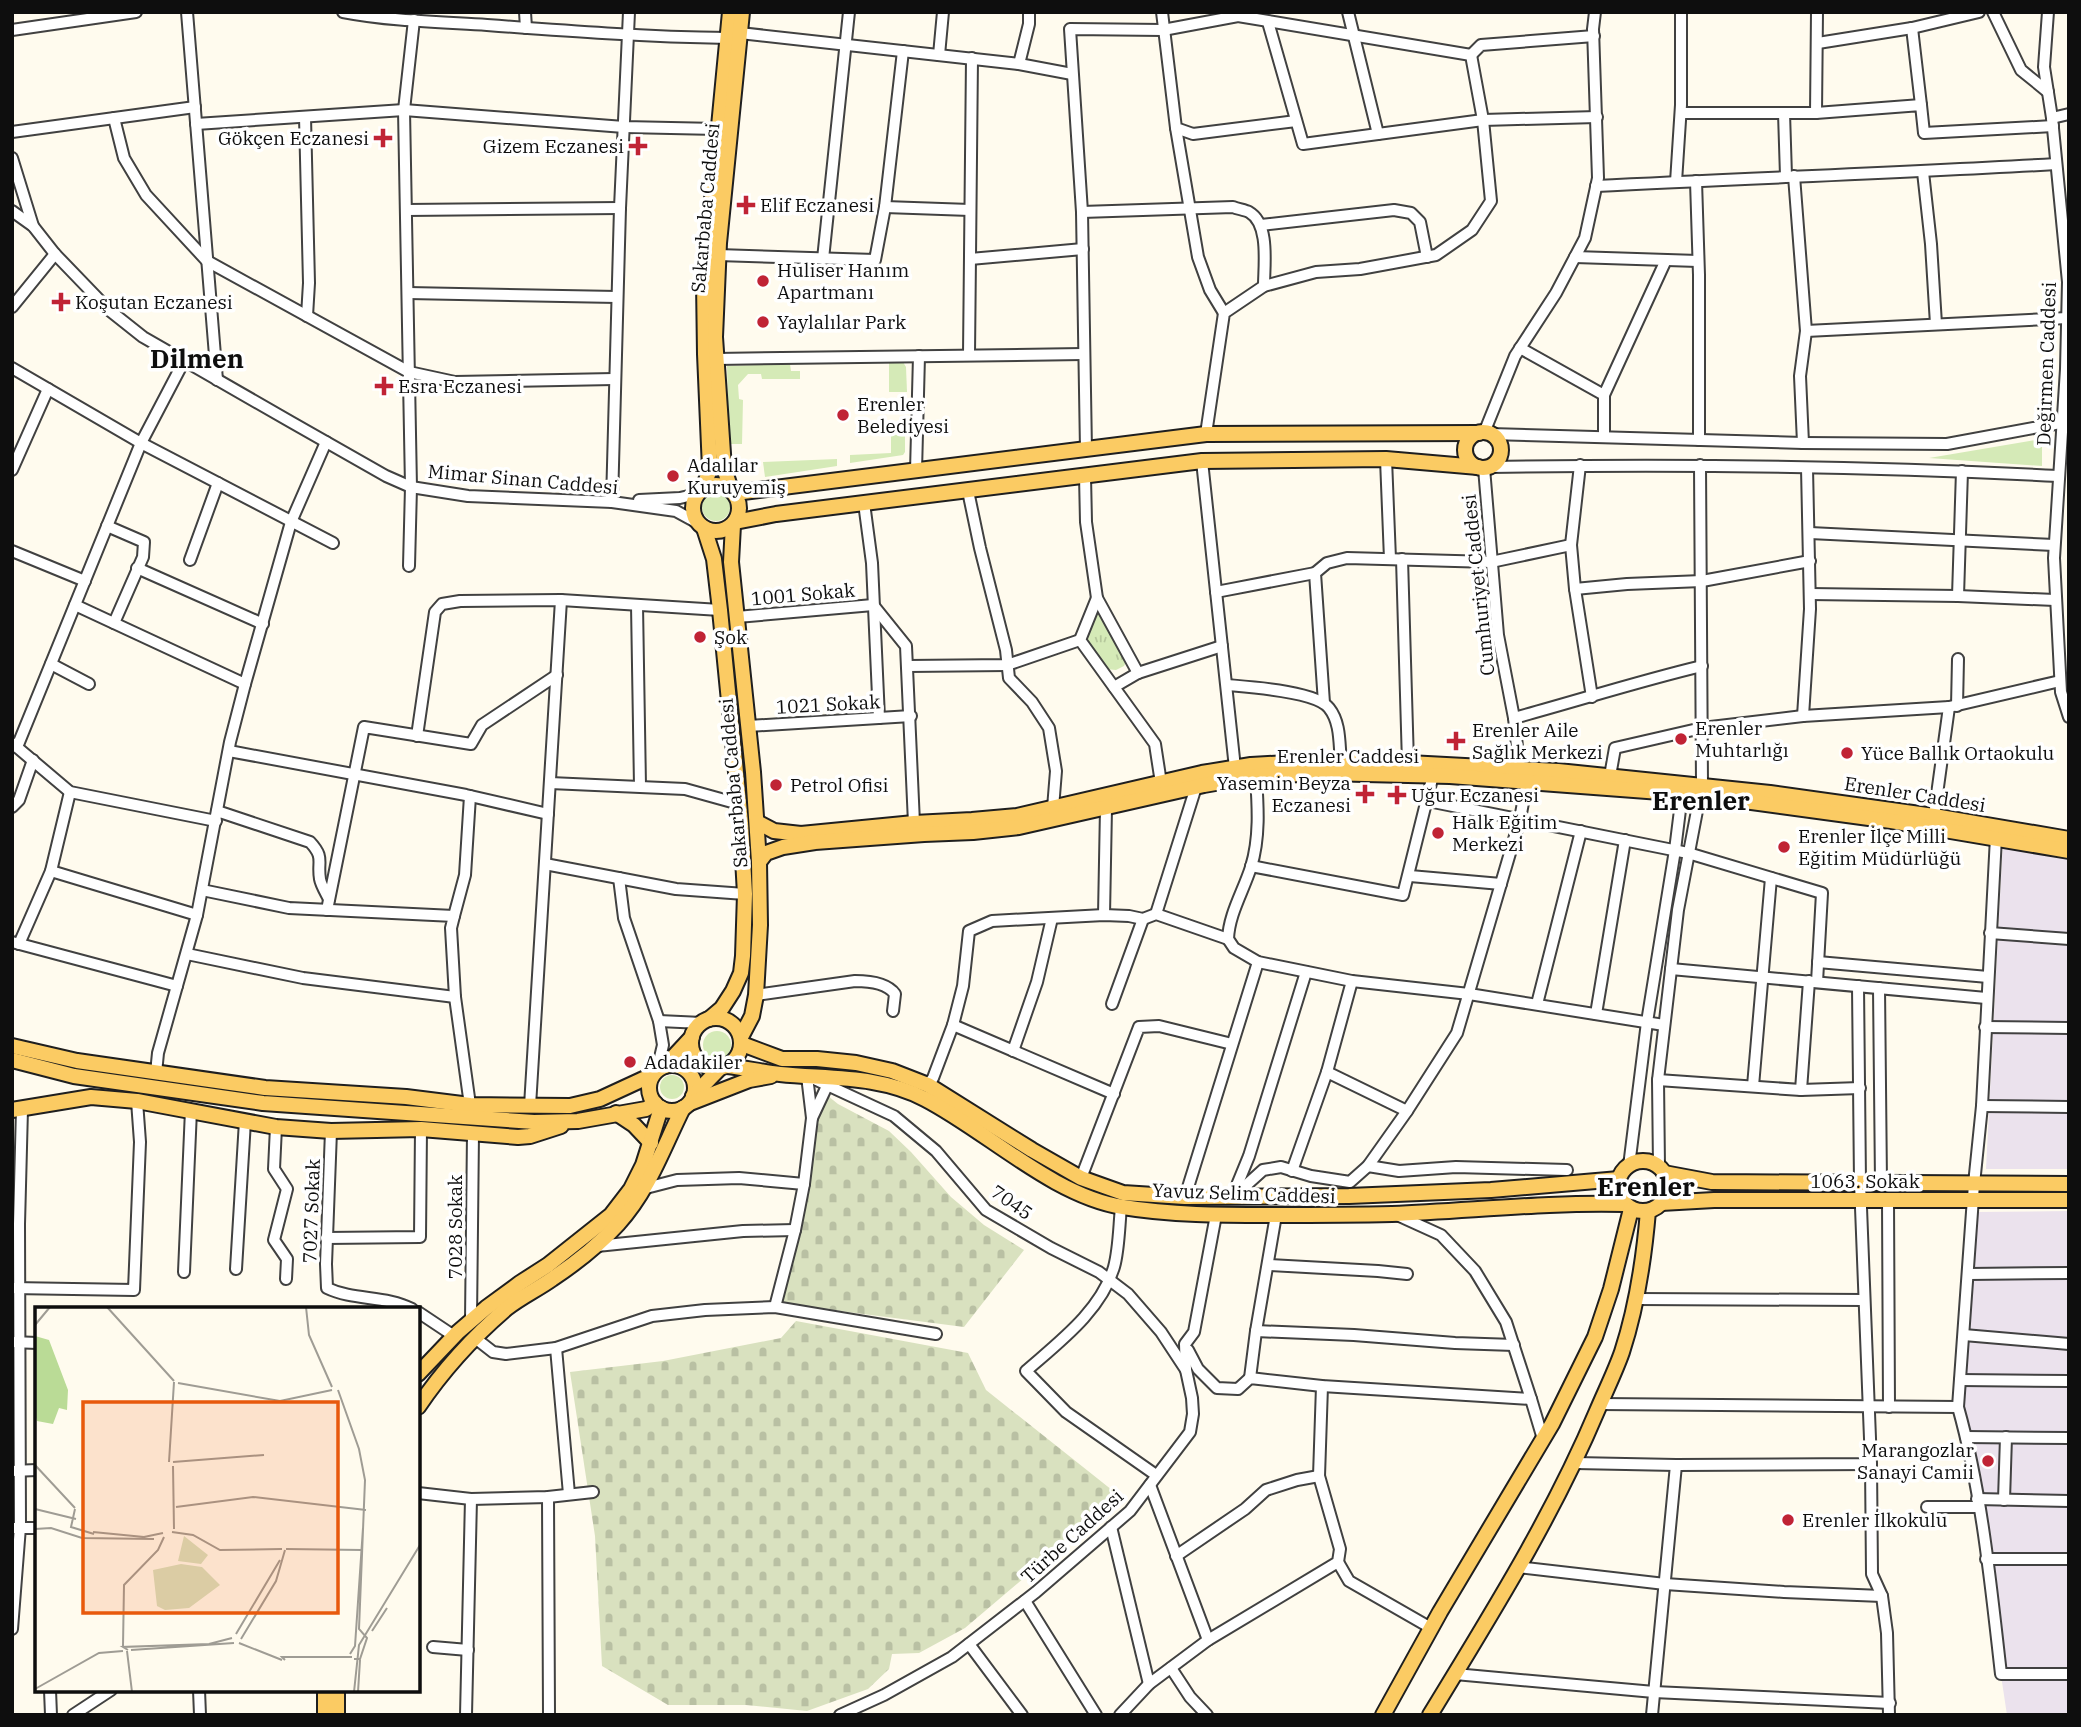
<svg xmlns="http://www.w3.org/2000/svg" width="2081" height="1727" font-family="'IBM Plex Serif',serif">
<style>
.industrial{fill:#ebe2ed}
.grass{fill:#d5eab7}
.cemetery{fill:url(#cemetery-stones)}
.park{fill:url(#park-tufts)}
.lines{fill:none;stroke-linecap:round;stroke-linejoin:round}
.minor-casing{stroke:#414141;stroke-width:14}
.major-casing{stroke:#1f1f1f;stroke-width:18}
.minor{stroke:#fff;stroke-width:10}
.major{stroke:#fbcb63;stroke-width:14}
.poi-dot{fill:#c02335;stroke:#fff;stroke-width:2.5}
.labels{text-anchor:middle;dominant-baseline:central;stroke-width:7;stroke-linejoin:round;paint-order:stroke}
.poi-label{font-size:19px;fill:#0e0e0e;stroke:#fff;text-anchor:start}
.street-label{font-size:19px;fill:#0e0e0e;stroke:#fff}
.district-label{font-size:26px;font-weight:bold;fill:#0e0e0e;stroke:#fff}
.inset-road{fill:none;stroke:#9f9c94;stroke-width:2}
.view{fill:#e8590c;fill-opacity:0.15;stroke:#e8590c;stroke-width:3.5}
.inset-edge{fill:none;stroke:#0e0e0e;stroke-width:3.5}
</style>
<defs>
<pattern id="cemetery-stones" width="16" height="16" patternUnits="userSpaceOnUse" patternTransform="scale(1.75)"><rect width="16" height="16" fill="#d9e1bf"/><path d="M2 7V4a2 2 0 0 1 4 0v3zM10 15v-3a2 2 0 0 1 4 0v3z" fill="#b9c0a3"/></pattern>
<pattern id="park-tufts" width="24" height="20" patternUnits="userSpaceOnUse" patternTransform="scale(1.75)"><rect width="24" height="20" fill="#d5eab7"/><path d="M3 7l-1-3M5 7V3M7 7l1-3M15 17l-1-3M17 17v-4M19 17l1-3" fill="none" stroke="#b6c89c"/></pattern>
</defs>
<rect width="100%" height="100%" fill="#fffbee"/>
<g class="industrial">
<path d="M2003,839L2069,852V1169H1986Z"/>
<path d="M2069,1211V1715H2007L1961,1410L1977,1212Z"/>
</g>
<g class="grass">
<path d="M903,362L906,367L907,392H889V363Z"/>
<path d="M790,364L791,371H800V379H762L761,374H748L738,385L739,399L743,400L742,444H729L727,366Z"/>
<path d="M891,430H905V452L903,455L850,463V455L891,453Z"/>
<path d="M2042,439V466L1929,458Z"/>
<path d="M837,459V466L765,477L763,462Z"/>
<circle cx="716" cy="507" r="14"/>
<circle cx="717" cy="1045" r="14"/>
<circle cx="672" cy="1087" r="12"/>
</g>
<g class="cemetery">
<path d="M823,1092L838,1104L889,1131L911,1152L951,1197L984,1225L1024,1250L964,1327L778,1303Z"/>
<path d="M796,1321L968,1353L986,1390L1117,1494L1031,1572L965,1628L919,1653L892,1654L889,1669L868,1689L807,1711L746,1705H668L602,1666L595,1536L570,1372L663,1361L781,1338Z"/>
</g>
<path class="park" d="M1097,611L1100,613L1124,656L1126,662L1124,666L1116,670L1106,669C1085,639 1083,645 1097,611Z"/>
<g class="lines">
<defs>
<g id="minor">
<path d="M187,12L217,380"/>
<path d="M343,12C390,21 439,22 487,25C567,31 647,37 728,38"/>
<path d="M525,12L526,28"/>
<path d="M1162,12L1176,128L1193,134L1296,121"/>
<path d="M1348,12L1378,134"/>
<path d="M1993,12L2021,70L2048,92"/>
<path d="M2048,12L2044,67L2052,118L2068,282L2066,369L2054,558L2061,692L2069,717"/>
<path d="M1268,22L1303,144L1483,120L1597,117"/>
<path d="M1912,28L1921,105"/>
<path d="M12,30L136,12"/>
<path d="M740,33L1019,64L1072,74"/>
<path d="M1818,43L1912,28L1979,12"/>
<path d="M939,55L943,12"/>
<path d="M1471,55L1481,45L1594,36"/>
<path d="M1019,64L1029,24V12"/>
<path d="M1681,113H1816L1921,105L1924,133L2053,126"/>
<path d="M1784,113L1786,176"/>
<path d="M1816,113L1817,12"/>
<path d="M305,117L309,283L307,316"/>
<path d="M114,118L124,158L146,195L207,261L409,372L455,382L614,379"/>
<path d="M2052,118L2069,114"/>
<path d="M196,124L404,110L624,127L718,129"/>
<path d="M1176,128L1198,257L1210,290L1224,313"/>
<path d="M12,132L195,107"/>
<path d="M12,158L33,226"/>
<path d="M1923,172L1931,244L1936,324"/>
<path d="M1794,176L1806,331L1800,376L1803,443"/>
<path d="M1696,181L1699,275V440"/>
<path d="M1676,182L1681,105V12"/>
<path d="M1596,186C1749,178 1903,173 2056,164"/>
<path d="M885,207L970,210"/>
<path d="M406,210L620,208"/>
<path d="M12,211L33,226L55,254L109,310L143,337L291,422L386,476L411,487L468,496L612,502L676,511L698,523"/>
<path d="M1082,212L1233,207C1238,209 1245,210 1249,212C1270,224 1264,265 1264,286"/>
<path d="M1261,225L1394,210L1411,213L1420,222L1427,257"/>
<path d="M718,255L875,260L885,207L903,51"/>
<path d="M1575,257L1698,261"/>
<path d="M823,259L849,12"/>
<path d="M970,259L1083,249"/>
<path d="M408,293L617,297"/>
<path d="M12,307L55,254"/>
<path d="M1806,331L2067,318"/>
<path d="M1520,348L1604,395"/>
<path d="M969,355L972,58"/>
<path d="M716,359L1083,354"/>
<path d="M12,368L141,443L333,543"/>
<path d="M1484,433L1515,356L1556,293L1585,238L1598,178L1593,29L1595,12"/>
<path d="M1490,434L1803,443L1947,444L2066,422"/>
<path d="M1604,437V395L1666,260"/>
<path d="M1086,450L1082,212L1070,29L1163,30L1238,16L1471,55L1483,120L1491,201L1472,230L1436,255L1360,269L1316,272L1264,286L1224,313L1206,434"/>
<path d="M1386,459L1390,559"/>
<path d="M1202,461L1235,768"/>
<path d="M1580,465L1571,545L1575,589L1592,697"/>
<path d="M1700,465L1702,785"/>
<path d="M1490,467C1679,464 1869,466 2059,476"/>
<path d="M1484,468L1498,635L1514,718L1520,775"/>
<path d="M12,470L48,389"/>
<path d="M916,471L919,356"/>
<path d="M1085,476L1086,522L1097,598L1138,673"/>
<path d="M968,491L980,548L1006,650L1009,678L1032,702L1049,728L1056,771L1053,808"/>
<path d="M639,500L680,498L697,494"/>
<path d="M612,502L620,208L629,12"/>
<path d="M864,503L872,563L879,718"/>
<path d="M107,526L144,542L143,557L114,623"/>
<path d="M1810,533L2054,545"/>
<path d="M12,551L85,581"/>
<path d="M1402,559L1408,763"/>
<path d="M190,560L218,483"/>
<path d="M409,566L411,487L404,110L414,20"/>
<path d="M137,568L263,624"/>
<path d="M1575,589L1627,584L1702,581L1810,561"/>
<path d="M1216,592L1315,573"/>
<path d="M1810,594L1958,596L2055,600"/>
<path d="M1958,596L1962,471"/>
<path d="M1097,598L1080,640L1155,744L1161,783"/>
<path d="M75,605L245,684"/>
<path d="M637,605L640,786"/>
<path d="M873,605L906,646L914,823"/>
<path d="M737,617L873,605"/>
<path d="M51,664L89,684"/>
<path d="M908,666L1007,665L1080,640"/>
<path d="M1227,685C1249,687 1316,691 1329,708C1341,723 1339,744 1341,762"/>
<path d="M1114,687L1138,673L1222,646"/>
<path d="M1324,703L1315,573L1327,563L1347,558L1491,562L1571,545"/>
<path d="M1957,706L1958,659"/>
<path d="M1803,716L1810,609L1807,468"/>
<path d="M1514,718C1577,701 1639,681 1702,666"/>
<path d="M748,726L911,716"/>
<path d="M417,736L435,612L442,604L460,601L561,600L720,610"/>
<path d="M12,743L70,792L216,821"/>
<path d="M17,747L141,443L184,361"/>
<path d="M229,751L466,795L548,814"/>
<path d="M1256,776C1258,807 1260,838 1251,867C1243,892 1229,914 1228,939L1234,948L1258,962L1352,981L1469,994L1664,1025"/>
<path d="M1610,776L1615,748L1702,728L1803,716L1949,707L2060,681"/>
<path d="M550,783L685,789L739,804"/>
<path d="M1428,801L1688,853L1822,893L1817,982"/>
<path d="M12,807L19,800L33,760"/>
<path d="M217,811L310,842C325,858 317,861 320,879C321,885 326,893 329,899"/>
<path d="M1934,816L1949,707"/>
<path d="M1996,837L1982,1106L1974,1184L1958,1407C1982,1492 1991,1587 2001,1674H2069"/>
<path d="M545,864L676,889L745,894"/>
<path d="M1251,866L1403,895L1433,775"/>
<path d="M51,871L197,915"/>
<path d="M1410,876L1501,884"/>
<path d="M619,878L624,918L659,1021L663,1045L657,1070"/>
<path d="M202,890L289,908L454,916L451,928L455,997L470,1105"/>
<path d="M327,910L364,727L471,744L482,725L557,675"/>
<path d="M1156,914L1196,787"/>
<path d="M1104,915L1106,808"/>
<path d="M454,916L465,875L470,796"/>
<path d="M1990,933L2069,939"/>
<path d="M12,942L177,986"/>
<path d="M19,944L51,871L70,792"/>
<path d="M187,954L303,978L455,997"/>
<path d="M1818,962L1988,977"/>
<path d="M1671,969L1986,998"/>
<path d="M1879,988L1881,1182"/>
<path d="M756,995L855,981C868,981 887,983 895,994L893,1011"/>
<path d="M1112,1004L1143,919"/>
<path d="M1537,1004L1581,831"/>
<path d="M1596,1014L1625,840"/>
<path d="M659,1021L702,1023"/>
<path d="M953,1025L1114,1094"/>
<path d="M1985,1027L2069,1028"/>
<path d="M1013,1051L1037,982L1052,918"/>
<path d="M1327,1072L1407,1111"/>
<path d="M156,1073L158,1053L197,915L230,742L245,684L291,522L326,442"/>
<path d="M812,1078L894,1116L936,1151L986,1210L1051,1248L1099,1272L1128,1294L1161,1332L1186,1370"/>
<path d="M1658,1080L1801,1090L1860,1088"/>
<path d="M928,1085L933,1078L953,1025L963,986L969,931L992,921L1104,915L1129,916L1143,919L1156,914L1228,939"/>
<path d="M1753,1086L1771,878"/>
<path d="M1801,1090L1809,981"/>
<path d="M530,1106L561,600"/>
<path d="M1982,1106L2069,1107"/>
<path d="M812,1118L827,1086"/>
<path d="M276,1127L274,1169L287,1189L274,1240L287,1259L286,1279"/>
<path d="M331,1131L326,1264L327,1288C354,1301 385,1295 412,1309"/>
<path d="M1368,1166L1399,1171L1456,1167L1567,1170"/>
<path d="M1629,1166L1647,1022L1675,850L1682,794"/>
<path d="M1659,1167L1658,1080L1678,910L1700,795"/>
<path d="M1292,1171L1327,1072L1352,981"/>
<path d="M1081,1178L1139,1027L1159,1026L1232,1044"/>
<path d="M646,1188L677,1180L739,1178L804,1184"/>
<path d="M1233,1195L1249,1156L1306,972"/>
<path d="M1185,1197L1258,962"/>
<path d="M1232,1198L1263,1170L1281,1167L1311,1176L1350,1182L1368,1166L1407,1111L1457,1033L1520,819L1527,781"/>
<path d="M1888,1200L1889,1407"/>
<path d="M1121,1207C1119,1227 1119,1249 1114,1267C1101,1311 1059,1342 1026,1371L1066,1412L1156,1475"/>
<path d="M326,1238L420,1237L421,1129"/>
<path d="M597,1246L743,1231L795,1230"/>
<path d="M1268,1265L1378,1271L1407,1274"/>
<path d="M236,1269L245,1121"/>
<path d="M184,1272L191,1110"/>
<path d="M1969,1274L2069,1273"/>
<path d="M12,1288L134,1290L140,1142L137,1101"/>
<path d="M1637,1299L1864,1300"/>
<path d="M775,1307L795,1230L804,1184L812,1118L807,1076"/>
<path d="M418,1312L454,1336"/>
<path d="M471,1320L473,1133"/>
<path d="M1256,1331L1354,1335L1455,1343L1514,1345"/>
<path d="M1964,1335L2069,1344"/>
<path d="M475,1338L493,1352L506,1354L556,1348L652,1316L705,1310L775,1307L936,1334"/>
<path d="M12,1342L37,1343"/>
<path d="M556,1348L569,1494"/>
<path d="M1188,1350L1198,1369L1217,1388L1238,1389L1250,1378L1322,1386L1531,1399L1506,1322L1475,1271L1441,1235L1397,1215"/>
<path d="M1250,1378L1256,1331L1276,1215"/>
<path d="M1960,1380L2069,1381"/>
<path d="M1531,1399L1543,1439"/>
<path d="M1600,1404L1958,1407"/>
<path d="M1966,1437L2069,1438"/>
<path d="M1575,1463L1676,1465L1871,1464L1860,1182L1858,986"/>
<path d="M1871,1464L1872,1574L1882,1596L1887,1633L1889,1715"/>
<path d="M12,1471L37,1470"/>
<path d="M1150,1485L1208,1640"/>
<path d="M418,1493L471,1499L548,1497L593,1492"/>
<path d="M548,1497L549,1715"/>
<path d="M1977,1499L2069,1501"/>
<path d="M2004,1500L2006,1437"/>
<path d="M1927,1507H1979"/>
<path d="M1111,1527L1149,1684"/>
<path d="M12,1528H37"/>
<path d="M1176,1556L1245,1509L1266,1490L1297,1480L1319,1476"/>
<path d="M1986,1559H2069"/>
<path d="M1338,1562L1349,1581L1431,1628"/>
<path d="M1518,1567L1665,1584L1784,1592L1882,1596"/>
<path d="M1025,1601L1096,1715"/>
<path d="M12,1629L20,1527L19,1224L22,1109"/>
<path d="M969,1644L1022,1715"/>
<path d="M433,1647L468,1650"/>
<path d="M1171,1668L1190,1697L1207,1715"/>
<path d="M1455,1674L1654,1692L1890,1703"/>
<path d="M50,1690L51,1715"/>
<path d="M199,1690L200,1715"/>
<path d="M73,1715L111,1690"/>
<path d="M466,1715L471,1499"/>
<path d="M840,1715L884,1695L952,1657L1036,1592L1130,1511L1190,1432L1193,1414L1192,1398L1186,1370L1185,1344L1194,1332L1216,1215"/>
<path d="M1120,1715L1149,1684L1208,1640L1338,1562L1340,1549L1319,1476L1322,1386"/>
<path d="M1652,1715L1676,1465"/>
</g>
<g id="major">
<circle cx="1483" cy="450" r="18"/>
<circle cx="716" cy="508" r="23"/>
<path d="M703,489L710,469L705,354L704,282L730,12"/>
<path d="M731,490L724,468L715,337L719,243L742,12"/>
<path d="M735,493L1206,434L1479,433"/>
<path d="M735,522L776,514L1202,461L1386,459L1478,467"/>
<path d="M733,525L731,562L753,772L759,862L760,925L756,995L752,1016L741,1037"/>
<path d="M704,528L714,559L720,610L741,823L745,894L743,956L741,973L733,991L722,1008L709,1019"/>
<path d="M757,822L774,831L801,834L914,823L972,820L1017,816L1202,773L1251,765L1323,761L1390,762L1558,771L1770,793L1934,816L2069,839"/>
<path d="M759,862L766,853L783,847L815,842L924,834L973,832L1019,827L1204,785L1256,776L1323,773L1450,776L1700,795L1891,821L2069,851"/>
<circle cx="716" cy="1043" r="25"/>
<path d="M742,1044L782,1059H817L856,1063L892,1071L928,1085L1032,1150L1081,1178L1123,1193L1185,1197L1349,1196L1491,1190L1619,1179"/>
<path d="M12,1046L77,1061L265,1088L406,1097L470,1105L570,1106L600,1099L652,1075"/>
<path d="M12,1060L74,1076L263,1103L534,1122L578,1121L646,1109L655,1103"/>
<circle cx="672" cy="1088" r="23"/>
<path d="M665,1066L692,1037"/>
<path d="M727,1066C745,1068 762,1072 780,1074C828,1079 880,1075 925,1099C987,1131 1053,1196 1123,1207C1171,1215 1221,1215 1270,1215C1311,1215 1351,1215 1392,1214C1470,1211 1546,1202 1624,1204"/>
<path d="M693,1096L720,1068"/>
<path d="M690,1103L749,1080L771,1076"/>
<path d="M12,1110L91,1097L137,1101L276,1127L331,1131L421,1129L518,1137L530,1136L561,1126"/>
<path d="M616,1113L634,1125L651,1143"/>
<circle cx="1643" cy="1186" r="25"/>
<path d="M1664,1173L1712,1182L2069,1184"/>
<path d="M1661,1203L1714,1200H2069"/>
<path d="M418,1374L458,1332L486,1308L520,1283L548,1265L611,1215L631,1189L643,1165L661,1108"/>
<path d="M418,1407C443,1370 473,1337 507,1308C521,1297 538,1289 552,1279C576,1263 599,1245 618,1224C649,1190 663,1148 683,1108"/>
<path d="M325,1715V1690"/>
<path d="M337,1715V1690"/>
<path d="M1383,1715L1440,1612L1552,1424L1595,1337L1611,1289L1631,1209"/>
<path d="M1430,1715C1490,1616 1552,1518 1597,1411C1605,1392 1615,1372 1622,1352C1637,1306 1644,1259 1648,1211"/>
</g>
</defs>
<use href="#minor" class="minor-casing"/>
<use href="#major" class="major-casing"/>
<use href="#minor" class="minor"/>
<use href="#major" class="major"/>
</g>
<g class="poi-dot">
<path d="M379.5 127.5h7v7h7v7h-7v7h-7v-7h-7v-7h7z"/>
<path d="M634.5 135.5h7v7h7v7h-7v7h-7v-7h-7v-7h7z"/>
<path d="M742.5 194.5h7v7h7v7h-7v7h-7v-7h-7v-7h7z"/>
<circle cx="763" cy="281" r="7"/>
<path d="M57.5 291.5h7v7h7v7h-7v7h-7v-7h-7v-7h7z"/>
<circle cx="763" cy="322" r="7"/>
<path d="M380.5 375.5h7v7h7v7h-7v7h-7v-7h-7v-7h7z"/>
<circle cx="843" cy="415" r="7"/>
<circle cx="673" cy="476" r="7"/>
<circle cx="700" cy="637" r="7"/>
<circle cx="1681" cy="739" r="7"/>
<path d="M1452.5 730.5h7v7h7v7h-7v7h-7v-7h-7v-7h7z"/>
<circle cx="1847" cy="753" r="7"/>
<circle cx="776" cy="785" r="7"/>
<path d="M1361.5 783.5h7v7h7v7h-7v7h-7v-7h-7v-7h7z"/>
<path d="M1393.5 784.5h7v7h7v7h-7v7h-7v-7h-7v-7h7z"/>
<circle cx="1438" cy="833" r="7"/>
<circle cx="1784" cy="847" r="7"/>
<circle cx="630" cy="1062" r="7"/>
<circle cx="1988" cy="1461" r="7"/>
<circle cx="1788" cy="1520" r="7"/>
</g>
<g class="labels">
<g class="poi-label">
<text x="369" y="138" text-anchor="end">Gökçen Eczanesi</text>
<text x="624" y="146" text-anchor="end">Gizem Eczanesi</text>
<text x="760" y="205">Elif Eczanesi</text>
<text x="777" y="270">Huliser Hanım<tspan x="777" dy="22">Apartmanı</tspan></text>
<text x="75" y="302">Koşutan Eczanesi</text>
<text x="777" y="322">Yaylalılar Park</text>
<text x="398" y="386">Esra Eczanesi</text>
<text x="857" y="404">Erenler<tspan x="857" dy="22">Belediyesi</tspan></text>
<text x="687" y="465">Adalılar<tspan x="687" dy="22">Kuruyemiş</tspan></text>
<text x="714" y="637">Şok</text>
<text x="1695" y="728">Erenler<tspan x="1695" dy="22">Muhtarlığı</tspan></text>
<text x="1472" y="730">Erenler Aile<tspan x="1472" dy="22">Sağlık Merkezi</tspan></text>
<text x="1861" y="753">Yüce Ballık Ortaokulu</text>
<text x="1351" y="783" text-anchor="end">Yasemin Beyza<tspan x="1351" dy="22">Eczanesi</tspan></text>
<text x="790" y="785">Petrol Ofisi</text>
<text x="1411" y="795">Uğur Eczanesi</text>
<text x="1452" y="822">Halk Eğitim<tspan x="1452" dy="22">Merkezi</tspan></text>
<text x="1798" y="836">Erenler İlçe Milli<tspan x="1798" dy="22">Eğitim Müdürlüğü</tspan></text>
<text x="644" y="1062">Adadakiler</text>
<text x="1974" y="1450" text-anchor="end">Marangozlar<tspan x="1974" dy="22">Sanayi Camii</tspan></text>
<text x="1802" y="1520">Erenler İlkokulu</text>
</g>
<g class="street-label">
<text transform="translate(705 208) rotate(-85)">Sakarbaba Caddesi</text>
<text transform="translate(2046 364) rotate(-88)">Değirmen Caddesi</text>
<text transform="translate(523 479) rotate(5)">Mimar Sinan Caddesi</text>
<text transform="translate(1478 585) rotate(-96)">Cumhuriyet Caddesi</text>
<text transform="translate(803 594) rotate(-5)">1001 Sokak</text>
<text transform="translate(828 704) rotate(-3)">1021 Sokak</text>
<text x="1348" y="756">Erenler Caddesi</text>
<text transform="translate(733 783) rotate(-95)">Sakarbaba Caddesi</text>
<text transform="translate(1915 794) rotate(9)">Erenler Caddesi</text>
<text x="1865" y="1181">1063. Sokak</text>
<text transform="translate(1244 1193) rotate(2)">Yavuz Selim Caddesi</text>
<text transform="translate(1012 1202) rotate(35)">7045</text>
<text transform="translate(311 1211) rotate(-88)">7027 Sokak</text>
<text transform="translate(455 1227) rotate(-90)">7028 Sokak</text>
<text transform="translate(1072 1536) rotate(-42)">Türbe Caddesi</text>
</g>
<g class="district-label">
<text x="197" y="358">Dilmen</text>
<text x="1701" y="800">Erenler</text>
<text x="1646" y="1186">Erenler</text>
</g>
</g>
<g transform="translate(35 1307)">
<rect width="385" height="385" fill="#fffbee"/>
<path d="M0,29L14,33L33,83L32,103L24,101L18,117L2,114L0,107Z" fill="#badb96"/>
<path d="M149,229L173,248L166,257L143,254ZM146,257L167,260L185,278L154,301L130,303L122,299L118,263Z" fill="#d9e1bf"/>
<path class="inset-road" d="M72,0L139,74M271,0L274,28L297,80M0,18L15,0M143,76L245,94L297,83M303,83L324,142L330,173L324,322L332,331L325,352H319M134,155L139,75M138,155L229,148M0,158L40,201M138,159L139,222M141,200L218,190L331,203M0,202L41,212M40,202L36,220L59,227M0,222L16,221L47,231L119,232M58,225L109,230L128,226M137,225L158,228L185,243L247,242M251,242L327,243M337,324L352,301M201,327L245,253M206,332L241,274L250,243M204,336L247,353M88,339L89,278L123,243L129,230M93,343L88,340L174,337L197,331M96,343L199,336M92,344L97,385M315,347L320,339L328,221M250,353L247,350H317M0,382L64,346L88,344M319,385L324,338L385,238M323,385L325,353"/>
<path class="view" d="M48,95H303V306H48Z"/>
<rect width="385" height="385" class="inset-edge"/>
</g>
<rect width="2081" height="1727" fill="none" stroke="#0e0e0e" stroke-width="28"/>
</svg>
